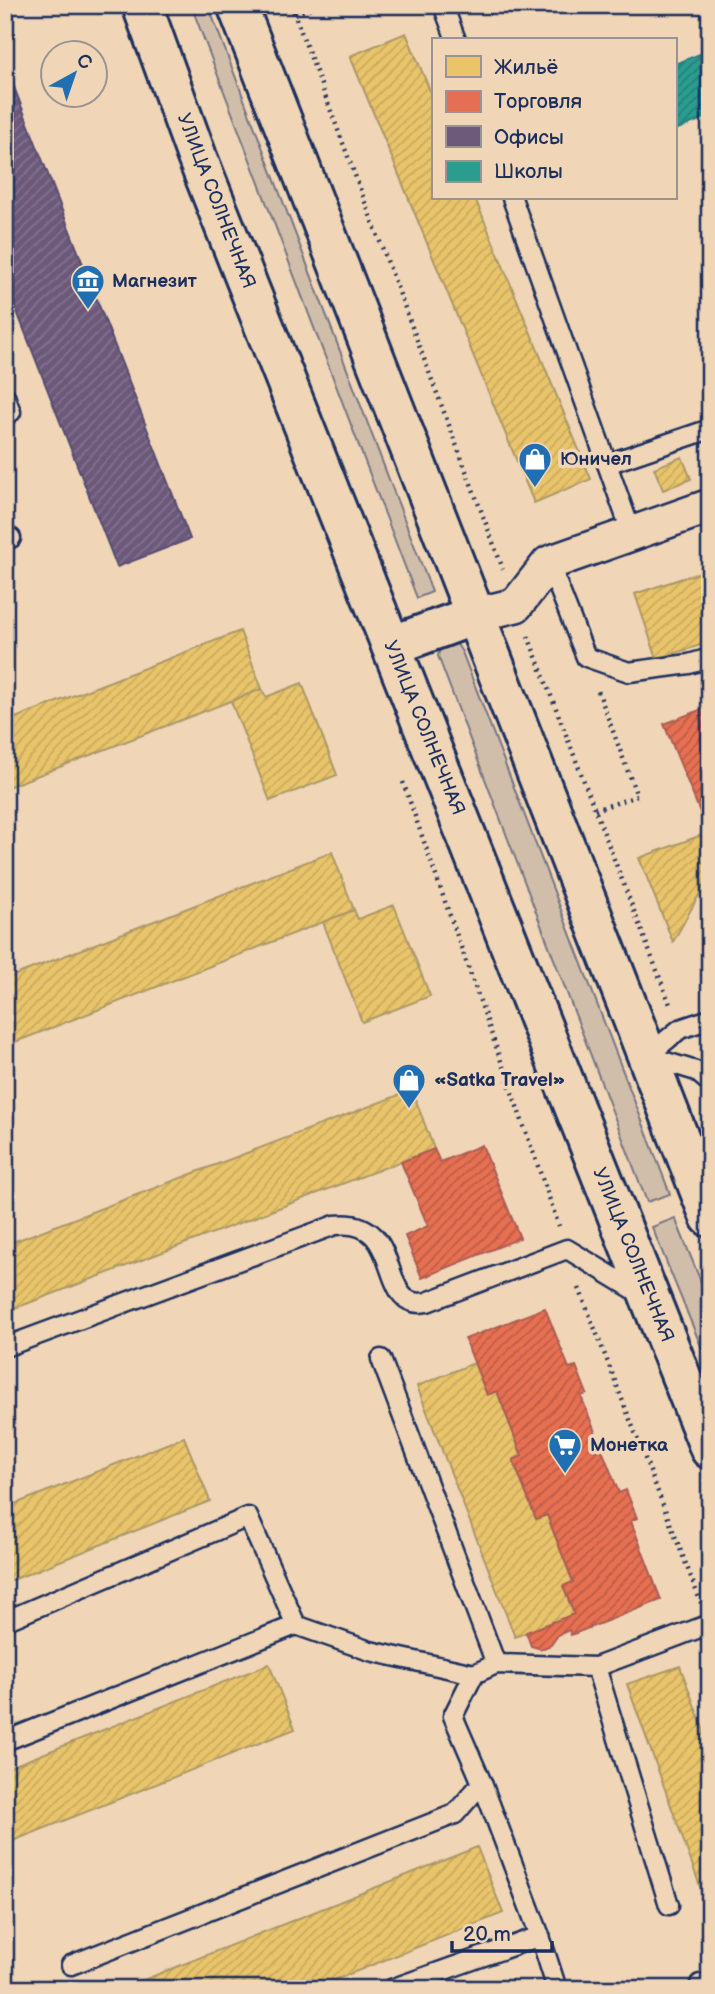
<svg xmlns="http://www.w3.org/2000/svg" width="715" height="1994" font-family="'Balsamiq Sans',sans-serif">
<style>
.grass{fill:#d1beaa;stroke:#767684;stroke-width:2}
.homes{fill:url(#homes-hatch);stroke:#ab9766;stroke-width:2}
.shops{fill:url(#shops-hatch);stroke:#aa5c55;stroke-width:2}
.offices{fill:url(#offices-hatch);stroke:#544c72;stroke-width:2}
.schools{fill:url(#schools-hatch);stroke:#267c80;stroke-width:2}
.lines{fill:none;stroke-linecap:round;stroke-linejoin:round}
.lane-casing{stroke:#1b2f5e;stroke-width:23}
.street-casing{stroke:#1b2f5e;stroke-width:38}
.secondary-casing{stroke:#1b2f5e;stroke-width:44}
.path{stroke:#1b2f5e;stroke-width:4.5;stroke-dasharray:2 5;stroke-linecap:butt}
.lane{stroke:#f0d6b7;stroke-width:18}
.street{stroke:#f0d6b7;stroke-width:33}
.secondary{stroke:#f0d6b7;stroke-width:38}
.labels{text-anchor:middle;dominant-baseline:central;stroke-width:7;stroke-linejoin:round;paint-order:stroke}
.street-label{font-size:19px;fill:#1b2f5e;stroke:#f0d6b7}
.poi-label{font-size:19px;font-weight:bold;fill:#1b2f5e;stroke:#f0d6b7;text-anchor:start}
</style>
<defs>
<pattern id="homes-hatch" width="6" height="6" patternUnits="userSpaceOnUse" patternTransform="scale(1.75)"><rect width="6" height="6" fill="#e9c46a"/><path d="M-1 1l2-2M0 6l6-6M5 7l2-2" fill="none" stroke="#c7a95e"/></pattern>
<pattern id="shops-hatch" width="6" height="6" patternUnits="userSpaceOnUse" patternTransform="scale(1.75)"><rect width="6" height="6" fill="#e76f51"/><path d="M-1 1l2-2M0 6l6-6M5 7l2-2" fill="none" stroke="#ba5c46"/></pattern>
<pattern id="offices-hatch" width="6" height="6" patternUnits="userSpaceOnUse" patternTransform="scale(1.75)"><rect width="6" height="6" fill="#6d597a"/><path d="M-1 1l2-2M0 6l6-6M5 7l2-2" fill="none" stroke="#80738f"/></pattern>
<pattern id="schools-hatch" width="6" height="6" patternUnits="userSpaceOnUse" patternTransform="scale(1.75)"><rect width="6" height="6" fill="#2a9d8f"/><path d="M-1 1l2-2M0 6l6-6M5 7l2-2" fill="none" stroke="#238078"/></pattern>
</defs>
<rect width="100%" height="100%" fill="#f0d6b7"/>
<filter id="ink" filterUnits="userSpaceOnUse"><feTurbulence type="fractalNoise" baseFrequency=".0143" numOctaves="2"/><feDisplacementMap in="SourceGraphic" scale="14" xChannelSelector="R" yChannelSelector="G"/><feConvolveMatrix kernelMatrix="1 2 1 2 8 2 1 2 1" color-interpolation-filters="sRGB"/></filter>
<g filter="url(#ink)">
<g class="grass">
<path d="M191,5H208L432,592L417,598Z"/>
<path d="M451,642L456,643L462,652L670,1194L647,1202L438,656L441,645Z"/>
<path d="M675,1218L710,1304V1368L652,1227Z"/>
</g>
<g class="homes">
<path d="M406,33L433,98V198H475L591,479L534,503L350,56Z"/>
<path d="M682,457L691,479L663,490L654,468Z"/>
<path d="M710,569V642L657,659L635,594Z"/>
<path d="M240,631L262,689L5,788V722Z"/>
<path d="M302,683L337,775L270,801L231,701L262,689L266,697Z"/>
<path d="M710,832V875L673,942L639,858Z"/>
<path d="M332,852L354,910L5,1046V979Z"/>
<path d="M394,905L430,996L362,1022L323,922L354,910L358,919Z"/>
<path d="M412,1090L434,1149L5,1312V1245Z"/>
<path d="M474,1363L487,1395L497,1391L522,1456L513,1460L536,1519L547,1515L573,1582L563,1586L574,1614L515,1637L417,1386Z"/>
<path d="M184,1437L210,1501L5,1583V1508Z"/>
<path d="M269,1664L295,1729L5,1844V1769Z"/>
<path d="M680,1666L710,1748V1914L627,1684Z"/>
<path d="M477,1847L503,1913L312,1989H121Z"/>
</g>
<g class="shops">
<path d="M710,706V820L704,822L664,724Z"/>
<path d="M482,1145L520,1238L422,1278L405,1236L428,1226L401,1162L434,1149L440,1162Z"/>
<path d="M545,1308L569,1368L576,1366L587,1394L581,1396L619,1493L626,1490L637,1518L631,1521L661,1600L571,1635L569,1630L558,1635L551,1645L541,1649L531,1646L526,1632L574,1614L563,1586L573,1582L547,1515L536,1519L513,1460L522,1456L497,1391L487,1395L465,1339Z"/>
</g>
<path class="offices" d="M5,64L190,539L117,567L5,281Z"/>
<path class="schools" d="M710,50V116L675,130V64Z"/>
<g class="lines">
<defs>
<g id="lane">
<path d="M443,5L456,40"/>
<path d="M512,198L632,534"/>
<path d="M5,396L11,412L5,415"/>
<path d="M607,464L710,429"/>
<path d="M5,540L11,538"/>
<path d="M549,563L586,657L629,672L689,664L710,658"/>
<path d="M647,1056L680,1029L710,1019"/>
<path d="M650,1057L696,1071L710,1083"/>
<path d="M5,1347L335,1225C407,1216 375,1313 427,1302L567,1249L643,1295"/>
<path d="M381,1359L496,1664"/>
<path d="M5,1621L248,1517L296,1625"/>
<path d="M596,1667L669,1905"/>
<path d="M5,1741L296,1625L370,1651L474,1674"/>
<path d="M540,1936L557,1989"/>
<path d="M71,1965L455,1814L482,1783"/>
<path d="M700,1984L702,1989"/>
<path d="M391,1989L540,1936L482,1783L453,1716L474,1674L496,1664L596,1667L710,1624"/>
</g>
<path id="street" d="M475,615L516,605L549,563L710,506"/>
<g id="secondary">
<path d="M142,5L197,157L710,1449"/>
<path d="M237,5L710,1217"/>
<path d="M391,646L475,615"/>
</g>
</defs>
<use href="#lane" class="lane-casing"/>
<use href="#street" class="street-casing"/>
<use href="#secondary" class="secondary-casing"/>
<g class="path">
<path d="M291,5L503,569"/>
<path d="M295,14L319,5"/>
<path d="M528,636L671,1007"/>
<path d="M403,782L559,1226"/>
<path d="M595,810L637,796L597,688"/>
<path d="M579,1288L701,1603"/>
</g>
<use href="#lane" class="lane"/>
<use href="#street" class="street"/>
<use href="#secondary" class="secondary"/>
</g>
</g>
<defs>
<symbol id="museum-pin" viewBox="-11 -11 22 30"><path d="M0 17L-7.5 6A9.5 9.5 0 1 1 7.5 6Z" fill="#1f6fb2" stroke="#f0d6b7"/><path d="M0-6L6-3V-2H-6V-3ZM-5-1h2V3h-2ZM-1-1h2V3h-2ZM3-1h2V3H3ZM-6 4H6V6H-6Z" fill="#fff"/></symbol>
<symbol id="shop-pin" viewBox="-11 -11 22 30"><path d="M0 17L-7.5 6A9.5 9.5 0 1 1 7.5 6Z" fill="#1f6fb2" stroke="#f0d6b7"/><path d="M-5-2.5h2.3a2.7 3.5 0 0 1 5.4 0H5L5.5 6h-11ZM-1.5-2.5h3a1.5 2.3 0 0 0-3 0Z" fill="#fff"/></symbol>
<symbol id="supermarket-pin" viewBox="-11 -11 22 30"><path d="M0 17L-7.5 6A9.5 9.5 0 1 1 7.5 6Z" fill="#1f6fb2" stroke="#f0d6b7"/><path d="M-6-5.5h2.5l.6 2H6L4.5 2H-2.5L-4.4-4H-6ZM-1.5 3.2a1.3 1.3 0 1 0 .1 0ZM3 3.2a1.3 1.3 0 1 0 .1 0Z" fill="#fff"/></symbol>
</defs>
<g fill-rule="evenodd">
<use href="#museum-pin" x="69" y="262" width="38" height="52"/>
<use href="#shop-pin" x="516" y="440" width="38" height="52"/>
<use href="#shop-pin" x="390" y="1061" width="38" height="52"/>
<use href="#supermarket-pin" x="546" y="1426" width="38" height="52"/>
</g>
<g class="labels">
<g class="street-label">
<text transform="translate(216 201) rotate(69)">УЛИЦА СОЛНЕЧНАЯ</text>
<text transform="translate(424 728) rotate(68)">УЛИЦА СОЛНЕЧНАЯ</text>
<text transform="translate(633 1255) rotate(68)">УЛИЦА СОЛНЕЧНАЯ</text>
</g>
<g class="poi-label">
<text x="112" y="281">Магнезит</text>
<text x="560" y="459">Юничел</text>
<text x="434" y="1080">«Satka Travel»</text>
<text x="590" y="1445">Монетка</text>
</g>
</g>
<rect width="715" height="1994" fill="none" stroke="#f0d6b7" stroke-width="28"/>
<rect x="14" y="14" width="687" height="1966" fill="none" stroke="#1b2f5e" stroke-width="2.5" filter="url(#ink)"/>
<rect x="432" y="38" width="245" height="161" fill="#f0d6b7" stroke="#9b9393" stroke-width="2"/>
<rect x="446" y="56" width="35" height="21" fill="#e9c46a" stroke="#9b9393" stroke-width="2"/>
<text x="494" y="74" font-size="21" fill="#1b2f5e">Жильё</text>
<rect x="446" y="91" width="35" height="21" fill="#e76f51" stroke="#9b9393" stroke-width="2"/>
<text x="494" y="108" font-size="21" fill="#1b2f5e">Торговля</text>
<rect x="446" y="126" width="35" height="21" fill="#6d597a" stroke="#9b9393" stroke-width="2"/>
<text x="494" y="144" font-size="21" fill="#1b2f5e">Офисы</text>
<rect x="446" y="161" width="35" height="21" fill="#2a9d8f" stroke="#9b9393" stroke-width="2"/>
<text x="494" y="178" font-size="21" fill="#1b2f5e">Школы</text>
<g transform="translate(74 74) rotate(40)"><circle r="33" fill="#f0d6b7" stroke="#9b9393" stroke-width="2"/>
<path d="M0-5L12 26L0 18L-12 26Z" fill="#1f6fb2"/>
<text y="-10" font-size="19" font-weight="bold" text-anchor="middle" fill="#1b2f5e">С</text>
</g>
<path d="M452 1941v10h100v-10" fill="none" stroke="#1b2f5e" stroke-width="3.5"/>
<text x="463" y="1941" font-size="21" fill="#1b2f5e" stroke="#f0d6b7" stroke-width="5" paint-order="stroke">20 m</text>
</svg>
